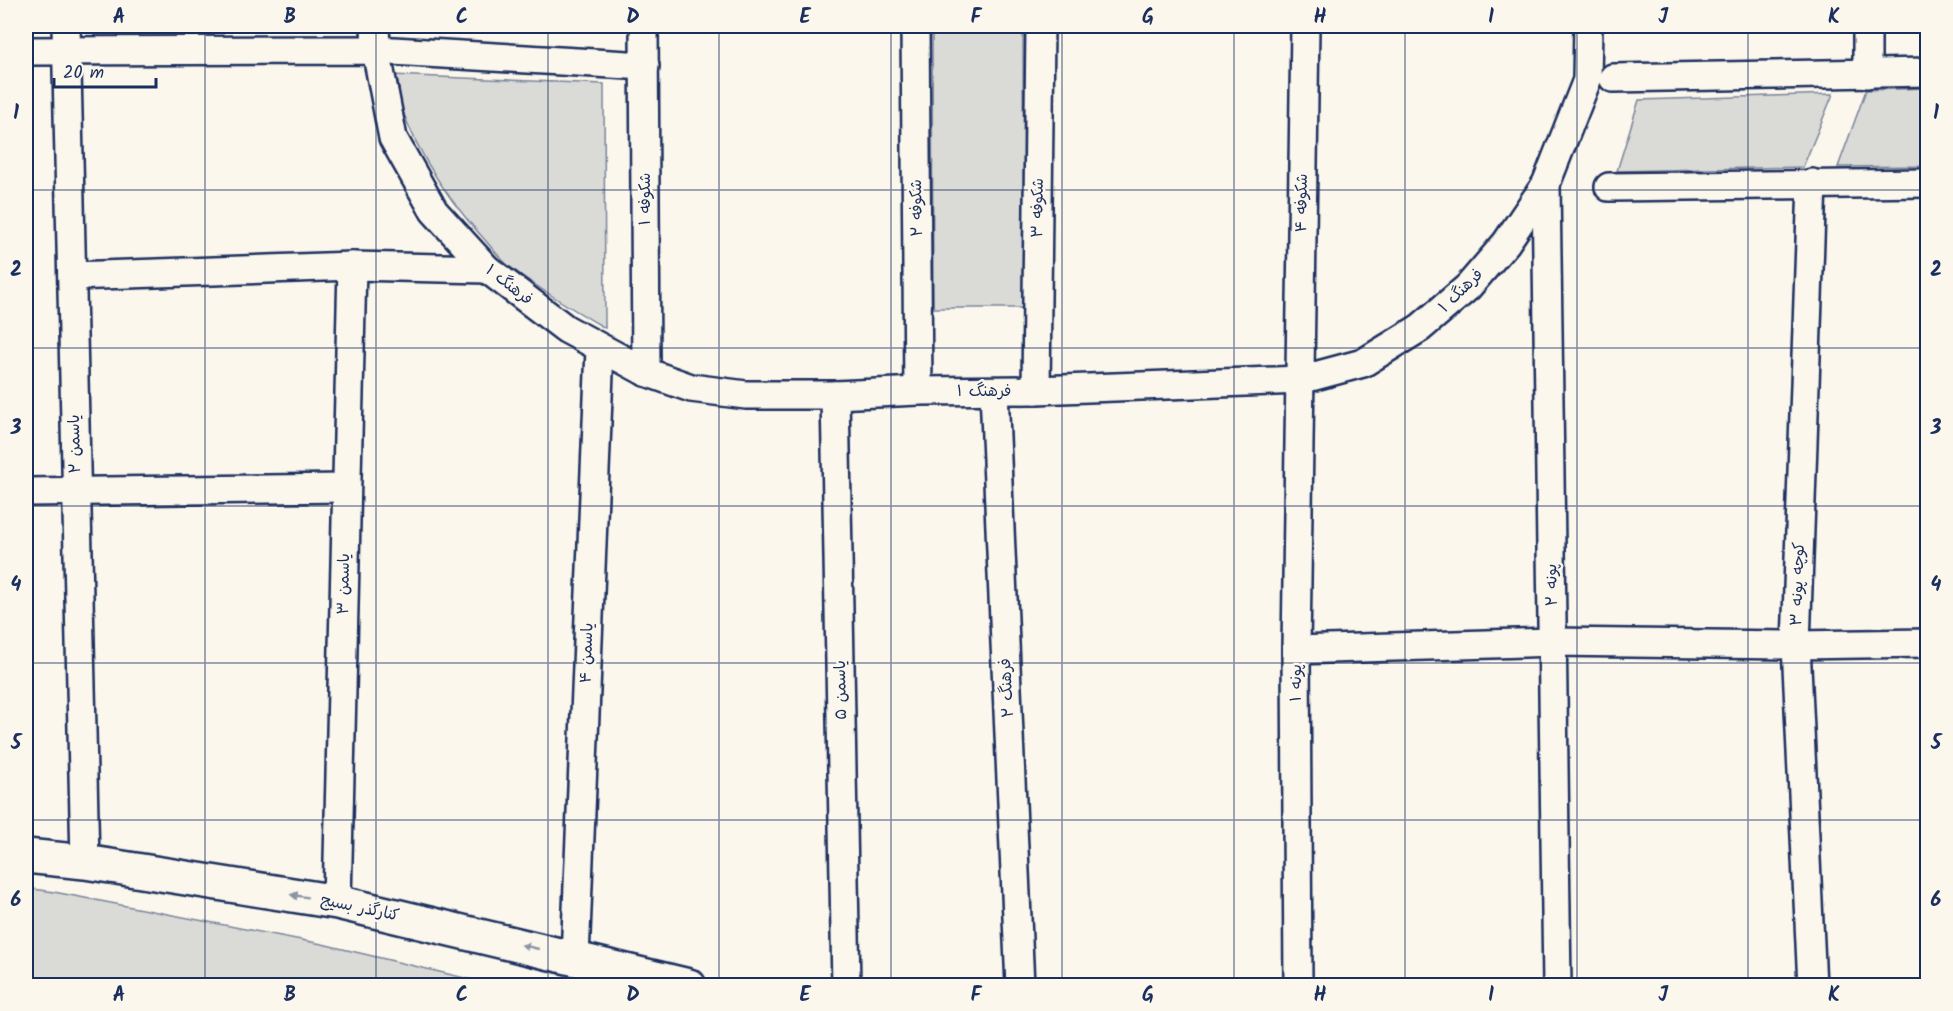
<svg xmlns="http://www.w3.org/2000/svg" width="1953" height="1011" font-family="Kalam,'Playpen Sans Arabic',sans-serif">
<style>
.grass{fill:#dadad7;stroke:#7a849a;stroke-width:1.5}
.lines{fill:none;stroke-linecap:round;stroke-linejoin:round}
.street-casing{stroke:#1b2f5e;stroke-width:32}
.secondary-casing{stroke:#1b2f5e;stroke-width:38}
.street{stroke:#fbf7ec;stroke-width:27}
.secondary{stroke:#fbf7ec;stroke-width:33}
.oneway{fill:#8b93a5}
.grid{fill:none;stroke:#1b2f5e;stroke-width:1.5;stroke-opacity:0.55}
.labels{text-anchor:middle;dominant-baseline:central;stroke-width:5;stroke-linejoin:round;paint-order:stroke}
.street-label{font-size:16px;fill:#1b2f5e;stroke:#fbf7ec}
.neatline{fill:none;stroke:#1b2f5e;stroke-width:2}
.grid-label{font-size:20px;text-anchor:middle;font-weight:bold;fill:#1b2f5e}
</style>
<rect width="100%" height="100%" fill="#fbf7ec"/>
<filter id="ink" filterUnits="userSpaceOnUse"><feTurbulence type="fractalNoise" baseFrequency=".0167" numOctaves="2"/><feDisplacementMap in="SourceGraphic" scale="12" xChannelSelector="R" yChannelSelector="G"/><feConvolveMatrix kernelMatrix="1 2 1 2 8 2 1 2 1" color-interpolation-filters="sRGB"/></filter>
<g filter="url(#ink)">
<g class="grass">
<path d="M932,26H1023L1024,308H933Z"/>
<path d="M391,75L604,84L605,328C574,310 542,291 513,269C502,262 493,249 485,240C440,191 408,139 391,75Z"/>
<path d="M1927,88V166L1838,167L1866,90Z"/>
<path d="M1833,94L1803,167L1617,171L1639,100Z"/>
<path d="M26,888L54,892L322,944L494,985L88,986L26,978Z"/>
</g>
<g class="lines">
<defs>
<g id="street">
<path d="M66,26L85,862"/>
<path d="M375,26L376,50L393,138L434,211L487,269L566,329L646,372L691,388L746,395H835L918,391L1036,390L1300,380L1363,363L1420,328L1468,287L1506,243L1546,184L1587,80L1588,26"/>
<path d="M644,26L646,372"/>
<path d="M915,26L918,391"/>
<path d="M1867,26V74"/>
<path d="M26,51L376,50L645,66"/>
<path d="M1613,78L1928,72"/>
<path d="M1546,184L1557,986"/>
<path d="M1609,187L1928,183"/>
<path d="M72,276L352,266L487,269"/>
<path d="M1036,390L1040,26"/>
<path d="M994,391L1020,986"/>
<path d="M835,395L846,986"/>
<path d="M26,492L346,488"/>
<path d="M1296,650L1553,642L1796,645L1928,643"/>
<path d="M337,902L352,266"/>
<path d="M575,958L600,349"/>
<path d="M1298,986L1296,650L1305,26"/>
<path d="M1812,986L1796,645L1812,183"/>
</g>
<path id="secondary" d="M26,856L85,862L337,902L689,986"/>
</defs>
<use href="#street" class="street-casing"/>
<use href="#secondary" class="secondary-casing"/>
<use href="#street" class="street"/>
<use href="#secondary" class="secondary"/>
</g>
<defs><path id="oneway-solid" d="M-6-.8H1V-3.2L6.5 0L1 3.2V.8H-6Z" transform="scale(1.5)"/></defs>
<g class="oneway">
<use href="#oneway-solid" transform="translate(299 896) rotate(-171)"/>
<use href="#oneway-solid" transform="translate(530 947) rotate(-167)"/>
</g>
</g>
<path class="grid" d="M205,26V986M376,26V986M548,26V986M719,26V986M891,26V986M1062,26V986M1234,26V986M1405,26V986M1577,26V986M1748,26V986M26,190H1928M26,348H1928M26,506H1928M26,663H1928M26,820H1928"/>
<g class="labels">
<g class="street-label">
<text transform="translate(645 199) rotate(-90)">شکوفه ۱</text>
<text transform="translate(1302 203) rotate(-89)">شکوفه ۴</text>
<text transform="translate(917 208) rotate(-91)">شکوفه ۲</text>
<text transform="translate(1038 208) rotate(-89)">شکوفه ۳</text>
<text transform="translate(509 285) rotate(38)">فرهنگ ۱</text>
<text transform="translate(1461 291) rotate(-44)">فرهنگ ۱</text>
<text x="984" y="391">فرهنگ ۱</text>
<text transform="translate(75 444) rotate(-91)">یاسمن ۲</text>
<text transform="translate(344 584) rotate(-89)">یاسمن ۳</text>
<text transform="translate(1798 584) rotate(-88)">کوچه پونه ۳</text>
<text transform="translate(1552 585) rotate(-91)">پونه ۲</text>
<text transform="translate(587 653) rotate(-88)">یاسمن ۴</text>
<text transform="translate(1296 683) rotate(-90)">پونه ۱</text>
<text transform="translate(1007 688) rotate(-93)">فرهنگ ۲</text>
<text transform="translate(841 690) rotate(-91)">یاسمن ۵</text>
<text transform="translate(360 908) rotate(12)">کنارگذر بسیج</text>
</g>
</g>
<rect width="1953" height="1011" fill="none" stroke="#fbf7ec" stroke-width="66"/>
<path d="M54 78v9h102v-9" fill="none" stroke="#1b2f5e" stroke-width="3"/>
<text x="63" y="78" font-size="18" fill="#1b2f5e" stroke="#fbf7ec" stroke-width="4.5" paint-order="stroke">20 m</text>
<rect x="33" y="33" width="1887" height="945" class="neatline"/>
<g class="grid-label">
<text x="119" y="23">A</text>
<text x="290" y="23">B</text>
<text x="462" y="23">C</text>
<text x="633" y="23">D</text>
<text x="805" y="23">E</text>
<text x="976" y="23">F</text>
<text x="1148" y="23">G</text>
<text x="1320" y="23">H</text>
<text x="1491" y="23">I</text>
<text x="1663" y="23">J</text>
<text x="1834" y="23">K</text>
<text x="16" y="119">1</text>
<text x="1936" y="119">1</text>
<text x="16" y="276">2</text>
<text x="1936" y="276">2</text>
<text x="16" y="434">3</text>
<text x="1936" y="434">3</text>
<text x="16" y="591">4</text>
<text x="1936" y="591">4</text>
<text x="16" y="749">5</text>
<text x="1936" y="749">5</text>
<text x="16" y="906">6</text>
<text x="1936" y="906">6</text>
<text x="119" y="1001">A</text>
<text x="290" y="1001">B</text>
<text x="462" y="1001">C</text>
<text x="633" y="1001">D</text>
<text x="805" y="1001">E</text>
<text x="976" y="1001">F</text>
<text x="1148" y="1001">G</text>
<text x="1320" y="1001">H</text>
<text x="1491" y="1001">I</text>
<text x="1663" y="1001">J</text>
<text x="1834" y="1001">K</text>
</g>
</svg>
